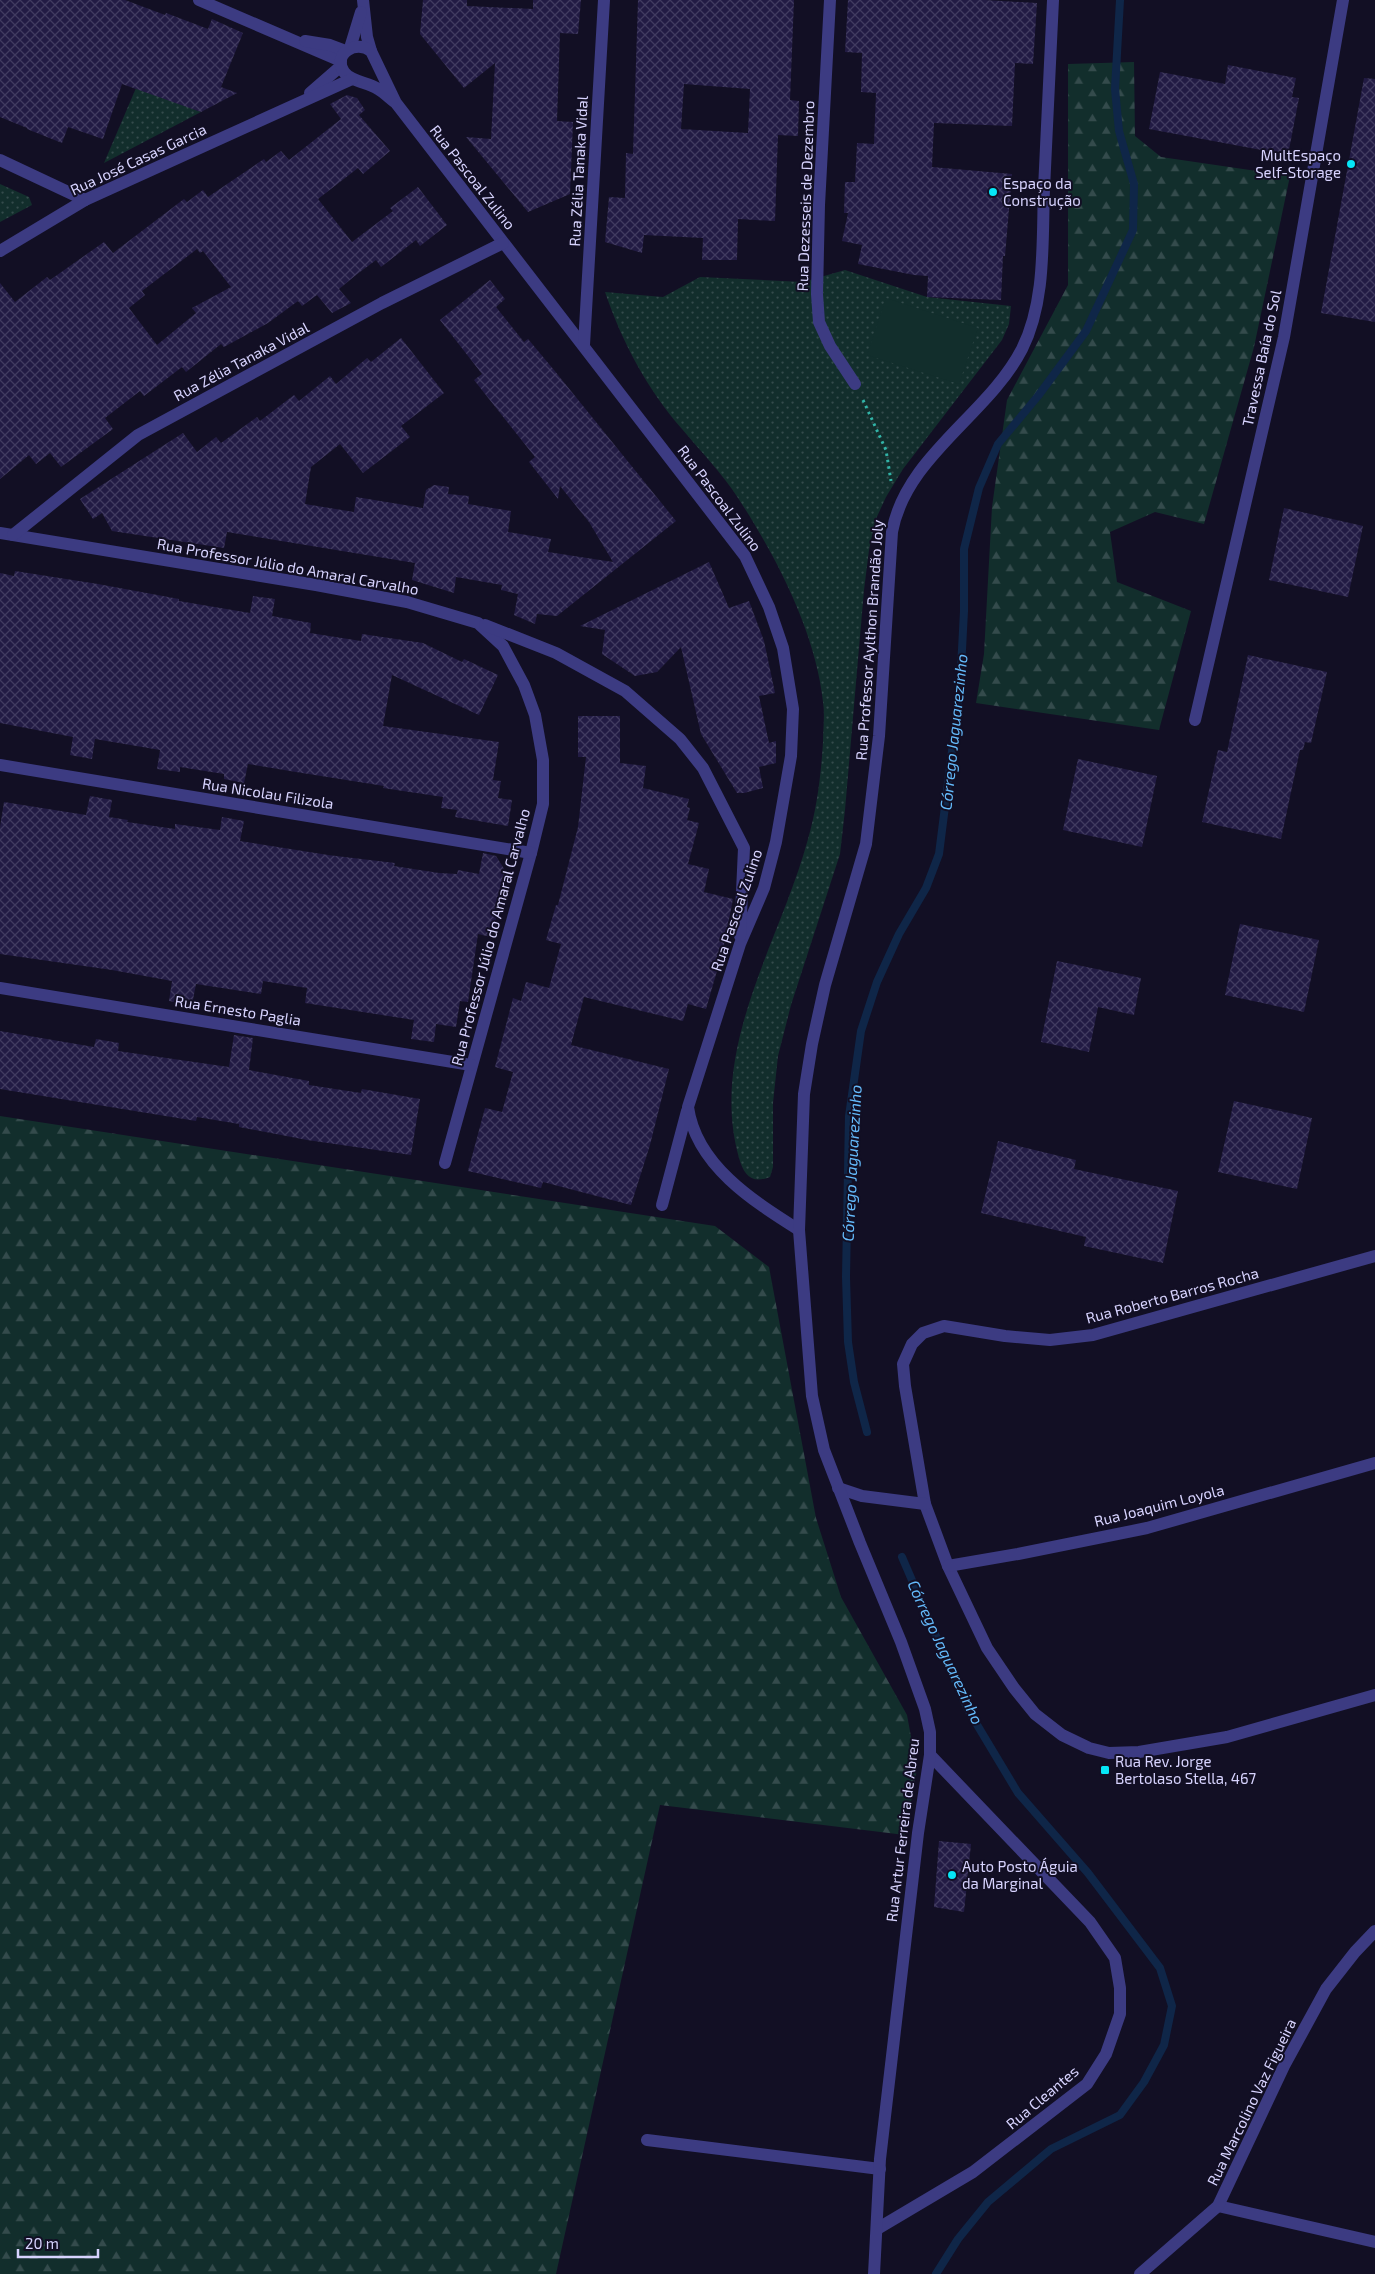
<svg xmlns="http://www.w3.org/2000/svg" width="1375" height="2274" font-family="'Exo 2',sans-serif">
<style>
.green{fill:url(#green-dots)}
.forest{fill:url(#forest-firs)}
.pitch{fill:#122e2c}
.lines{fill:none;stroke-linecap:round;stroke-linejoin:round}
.stream{stroke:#0f2648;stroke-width:8}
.building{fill:url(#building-cross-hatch);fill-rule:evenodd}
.path{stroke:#32b3a7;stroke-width:3;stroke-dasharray:2.5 4;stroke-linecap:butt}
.service{stroke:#3c3b82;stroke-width:12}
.minor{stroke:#3c3b82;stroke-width:12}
.tertiary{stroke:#3c3b82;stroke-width:12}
.poi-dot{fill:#06e6f7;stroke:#120f24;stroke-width:2}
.labels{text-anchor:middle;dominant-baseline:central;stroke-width:4;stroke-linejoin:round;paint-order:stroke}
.poi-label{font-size:15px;fill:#d7d3fe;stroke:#120f24;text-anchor:start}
.street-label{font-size:15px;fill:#d7d3fe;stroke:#120f24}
.water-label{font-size:16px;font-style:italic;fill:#64bafb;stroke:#120f24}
</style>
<defs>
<pattern id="green-dots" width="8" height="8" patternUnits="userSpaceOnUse" patternTransform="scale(1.25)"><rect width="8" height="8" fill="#122e2c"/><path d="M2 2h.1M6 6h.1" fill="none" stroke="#344b4c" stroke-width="1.8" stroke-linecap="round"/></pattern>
<pattern id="forest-firs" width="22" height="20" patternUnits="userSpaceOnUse" patternTransform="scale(1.25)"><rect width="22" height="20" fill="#122e2c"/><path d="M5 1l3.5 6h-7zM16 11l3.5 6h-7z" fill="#344b4c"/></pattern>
<pattern id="building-cross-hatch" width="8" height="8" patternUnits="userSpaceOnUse" patternTransform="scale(1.25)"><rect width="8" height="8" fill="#221b44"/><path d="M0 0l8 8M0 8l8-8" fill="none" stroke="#413b60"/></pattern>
</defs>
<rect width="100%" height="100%" fill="#120f24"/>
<g class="green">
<path d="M136,88L201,112L104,163Z"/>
<path d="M0,184L29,197L32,205L0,222Z"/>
<path d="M845,270L927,297L1011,306L1009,324L1002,340L903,469L886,497L875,521L869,550L864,590L845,810L840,854L791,1005L778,1056L773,1103V1167L770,1177C752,1184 744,1176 739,1158C708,1048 780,943 808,839C817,808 821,775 823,742C823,729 825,715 823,702C816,633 776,556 738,498C722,473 701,452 682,429C647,389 622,342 605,292L663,297L700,277L803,282Z"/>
</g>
<g class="forest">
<path d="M1134,62L1135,136L1161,157L1290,176L1254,347L1204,524L1155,512L1110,532L1117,582L1191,611L1159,730L976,703L984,654L992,507L1007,400L1068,285V64Z"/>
<path d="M0,1116L715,1226L769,1267L816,1518L841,1597L907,1715L917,1769L905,1835L660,1805L556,2274H0Z"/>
</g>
<path class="pitch" d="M886,298L978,328L959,384L867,355Z"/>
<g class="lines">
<g class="stream">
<path d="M867,1432L854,1382L848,1342L846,1277L849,1116L861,1031L877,982L899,934L926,888L939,854L960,688L964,611V549L979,488L998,444L1038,396L1086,331L1133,230L1134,184L1119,131L1115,89L1120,0"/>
<path d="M902,1557L967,1708L1018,1793L1088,1873L1160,1968L1172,2006L1164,2045L1144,2082L1120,2115L1051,2149L988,2202L958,2239L936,2274"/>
</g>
</g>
<g class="building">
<path d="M0,0H125L165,15L166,13L208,29L212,19L243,33L221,87L237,93L201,112L122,84L103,139L68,127L62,143L27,129V128L0,117Z"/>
<path d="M423,0H467V6L533,9V0H581L578,34L560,33L557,121L573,122L570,194L528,212L466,137L491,139L495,63L464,88L420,34Z"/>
<path d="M638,0H794L790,100L799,101L798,136L778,135L775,221L738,219L737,260H702L703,238L644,235L642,253L605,242L609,197L625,198L626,153L633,154ZM684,84L750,89L748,133L681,129Z"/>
<path d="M848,0H985L1037,3L1033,64L1015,63L1012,126L934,123L932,167L1012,174L1005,256H1003L1001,300L927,297L928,276L914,275L858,264L862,245L842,241L848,213H844L845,182H855L857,143L874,144L876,93L861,92L862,53L845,52Z"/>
<path d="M1228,65L1296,78L1292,97L1299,98L1288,155L1149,129L1160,72L1225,84Z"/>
<path d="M1364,78L1375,79V322L1321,313Z"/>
<path d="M347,95L357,98L365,110L359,115L390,151L363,174L358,168L318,199L352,242L393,211L390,208L418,187L447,225L420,246L416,240L381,267L376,260L356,275L339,289L351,303L332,313L317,295L302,306L298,301L268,323L224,347L221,344L186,372L182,367L144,396L140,391L105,418L113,429L61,467L50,453L36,464L29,455L0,479V283L15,302L47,277L50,280L104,242L113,253L184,199L187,202L203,190L208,197L264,159L266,162L281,151L289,160L341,119L330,104ZM197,249L200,253L203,251L231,287L192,308L196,313L157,345L129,308L145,295L142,291Z"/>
<path d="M490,280L505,299L496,307L524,342L528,339L554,370L676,521L557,616L537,614L535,624L514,615L518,594L501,590L502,585L456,577L454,593L412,580L415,563L227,532L224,548L112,531L102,513L93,519L80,499L183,433L197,452L216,437L221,443L257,417L260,421L294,395L299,401L330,376L336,384L367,358L371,362L401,338L444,393L401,426L410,437L363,473L340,444L311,467L305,504L354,512L356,497L423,508L426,490L434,485L449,487L448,494L469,496L468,504L511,511L508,532L551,539L548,552L613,562L589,522L560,486L558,499L529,462L535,457L474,380L482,374L440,320Z"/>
<path d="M1284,508L1363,526L1348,597L1269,580Z"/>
<path d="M709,562L729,608L749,601L764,641L775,693L759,696L769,743L776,741V763L759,767L763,788L744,793H737L701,734L681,647L657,672L635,676L602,654L605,630L580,626Z"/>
<path d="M15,571L98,584L179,599V601L250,613L253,596L275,599L272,616L311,623L310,633L361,641L362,634L423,643L462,662L464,659L498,675L479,715L392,675L383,726L499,742L493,780L501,781L498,798L512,800L508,826L455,817L457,810L441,808L443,797L383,788L384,786L296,772L248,764L244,783L224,779V774L180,767V772L157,769L160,750L95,739L92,759L70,755L73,737L0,723V573L14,576Z"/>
<path d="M1248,655L1327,672L1311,743L1305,742L1303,750H1300L1281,839L1202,822L1218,750L1227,752Z"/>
<path d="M578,716H620V763L646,766L643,788L689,799L687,807L690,808L687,820L699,823L688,864L709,869L704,892L733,899L723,950L706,1009L688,1004L683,1021L584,997L571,1045L669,1069L650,1145L631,1205L543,1182L541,1188L468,1171L485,1108L502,1112L513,1072L495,1067L513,998L521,1001L526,982L549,988L561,944L546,940L556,905H558L578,827L586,757H578Z"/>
<path d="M1078,759L1157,776L1142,847L1063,830Z"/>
<path d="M90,796L112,800L109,817L128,820L127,822L175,829V824L220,830L222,817L244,821L240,841L328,855L395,863L394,866L439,873L457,874L458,870L479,874L483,853L496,856L508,875L491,937L478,934L468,1002L460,1001L456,1027L436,1024L434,1042L411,1039L414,1020L305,1003L307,988L263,981L261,994L196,984L192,1005L169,1001L172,981L112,970L0,954V827L4,802L86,815Z"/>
<path d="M1240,924L1319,940L1304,1012L1225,995Z"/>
<path d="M1057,961L1141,978L1134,1015L1098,1007L1089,1052L1041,1042Z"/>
<path d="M0,1031L94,1047L96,1039L119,1043L118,1051L229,1067L234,1035L253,1038L249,1070L309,1081V1085L361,1093L362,1089L420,1099L411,1155L307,1140L239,1127V1124L197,1117L196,1121L0,1089Z"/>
<path d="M1234,1101L1312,1118L1297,1189L1218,1172Z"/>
<path d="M998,1141L1076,1160L1074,1169L1178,1191L1163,1263L1084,1246L1086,1237L981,1213Z"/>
<path d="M939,1841L971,1844L964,1912L934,1907Z"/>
</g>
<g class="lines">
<path class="path" d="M863,400L886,450L891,481"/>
<path class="service" d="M647,2140L880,2169"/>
<g class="minor">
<path d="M199,0L341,61"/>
<path d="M363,0L367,37L371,51"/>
<path d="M830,0L819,205L817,294L819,322L830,346L855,384"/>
<path d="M305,41L330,45L346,51"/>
<path d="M350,48L361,12"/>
<path d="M310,93L341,66"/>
<path d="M396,103C390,99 385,93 378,89C368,82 351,82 344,72C332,54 356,39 371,51L396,103L745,556L769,607L783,648L793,709L791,756L776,842L764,888L740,944L688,1107C696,1165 753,1201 799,1230"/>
<path d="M0,160L85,200"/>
<path d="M0,251L85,200L352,79"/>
<path d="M584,345L604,0"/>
<path d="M0,533L316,585L407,602L478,623L503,646L524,685L535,715L543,760V804L531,853L445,1163"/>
<path d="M13,535L138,435L382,303L503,243"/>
<path d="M485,625L556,653L625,691L680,739L703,768L744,848L740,936"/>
<path d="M1195,720L1284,337L1343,0"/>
<path d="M0,765L531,853"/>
<path d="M0,988L471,1065"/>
<path d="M662,1205L687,1111"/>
<path d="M1375,1256L1093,1335L1050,1340L1005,1336L944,1326L923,1333L912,1344L903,1364L905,1386L925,1504L948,1566L987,1648L1014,1688L1035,1714L1062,1735L1089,1748L1109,1753L1139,1752L1227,1737L1375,1695"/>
<path d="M838,1488L862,1496L925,1504"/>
<path d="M948,1566L1018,1554L1147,1528L1375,1463"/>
<path d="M1218,2206L1375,2242"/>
<path d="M877,2229L973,2172L1087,2084L1106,2054L1120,2014V1988L1115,1958L1090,1922L930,1755"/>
<path d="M1140,2274L1218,2206L1284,2066L1326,1989L1355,1952L1375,1931"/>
</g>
<path class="tertiary" d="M874,2274L880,2159L918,1833L930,1755V1732L925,1709L901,1642L860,1543L824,1450L812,1396L799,1230L804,1094L812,1044L825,985L866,844L879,736L892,532C906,456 988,415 1022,349C1046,301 1042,242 1044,189C1047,126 1050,63 1053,0"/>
</g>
<g class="poi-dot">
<circle cx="1351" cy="164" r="5"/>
<circle cx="993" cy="192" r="5"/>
<rect x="1100" y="1765" width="10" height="10" rx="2.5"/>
<circle cx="952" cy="1875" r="5"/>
</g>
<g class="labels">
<g class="poi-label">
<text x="1341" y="155" text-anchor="end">MultEspaço<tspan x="1341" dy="17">Self-Storage</tspan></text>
<text x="1003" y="183">Espaço da<tspan x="1003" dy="17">Construção</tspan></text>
<text x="1115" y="1761">Rua Rev. Jorge<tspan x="1115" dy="17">Bertolaso Stella, 467</tspan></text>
<text x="962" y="1866">Auto Posto Águia<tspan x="962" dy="17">da Marginal</tspan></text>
</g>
<g class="street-label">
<text transform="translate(138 159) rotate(-25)">Rua José Casas Garcia</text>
<text transform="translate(578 171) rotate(-87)">Rua Zélia Tanaka Vidal</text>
<text transform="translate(473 177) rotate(52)">Rua Pascoal Zulino</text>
<text transform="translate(805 196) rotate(-88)">Rua Dezesseis de Dezembro</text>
<text transform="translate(1261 358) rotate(-78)">Travessa Baía do Sol</text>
<text transform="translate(241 361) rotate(-28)">Rua Zélia Tanaka Vidal</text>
<text transform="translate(720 498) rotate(53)">Rua Pascoal Zulino</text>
<text transform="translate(288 566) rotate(10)">Rua Professor Júlio do Amaral Carvalho</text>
<text transform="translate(869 640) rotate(-86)">Rua Professor Aylthon Brandão Joly</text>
<text transform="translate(268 793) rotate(9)">Rua Nicolau Filizola</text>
<text transform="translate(736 910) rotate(-71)">Rua Pascoal Zulino</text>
<text transform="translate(490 937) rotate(-75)">Rua Professor Júlio do Amaral Carvalho</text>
<text transform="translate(238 1010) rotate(9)">Rua Ernesto Paglia</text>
<text transform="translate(1172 1295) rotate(-15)">Rua Roberto Barros Rocha</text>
<text transform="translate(1159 1505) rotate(-14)">Rua Joaquim Loyola</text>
<text transform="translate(902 1830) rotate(-83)">Rua Artur Ferreira de Abreu</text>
<text transform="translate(1042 2097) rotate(-40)">Rua Cleantes</text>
<text transform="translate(1251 2102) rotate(-64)">Rua Marcolino Vaz Figueira</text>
</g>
<g class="water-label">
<text transform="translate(953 732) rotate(-84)">Córrego Jaguarezinho</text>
<text transform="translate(851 1163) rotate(-87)">Córrego Jaguarezinho</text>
<text transform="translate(946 1652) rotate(65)">Córrego Jaguarezinho</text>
</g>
</g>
<path d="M18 2249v8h80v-8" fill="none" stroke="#d7d3fe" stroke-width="2.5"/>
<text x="25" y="2249" font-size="15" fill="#d7d3fe" stroke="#120f24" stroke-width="4" paint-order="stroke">20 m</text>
</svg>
